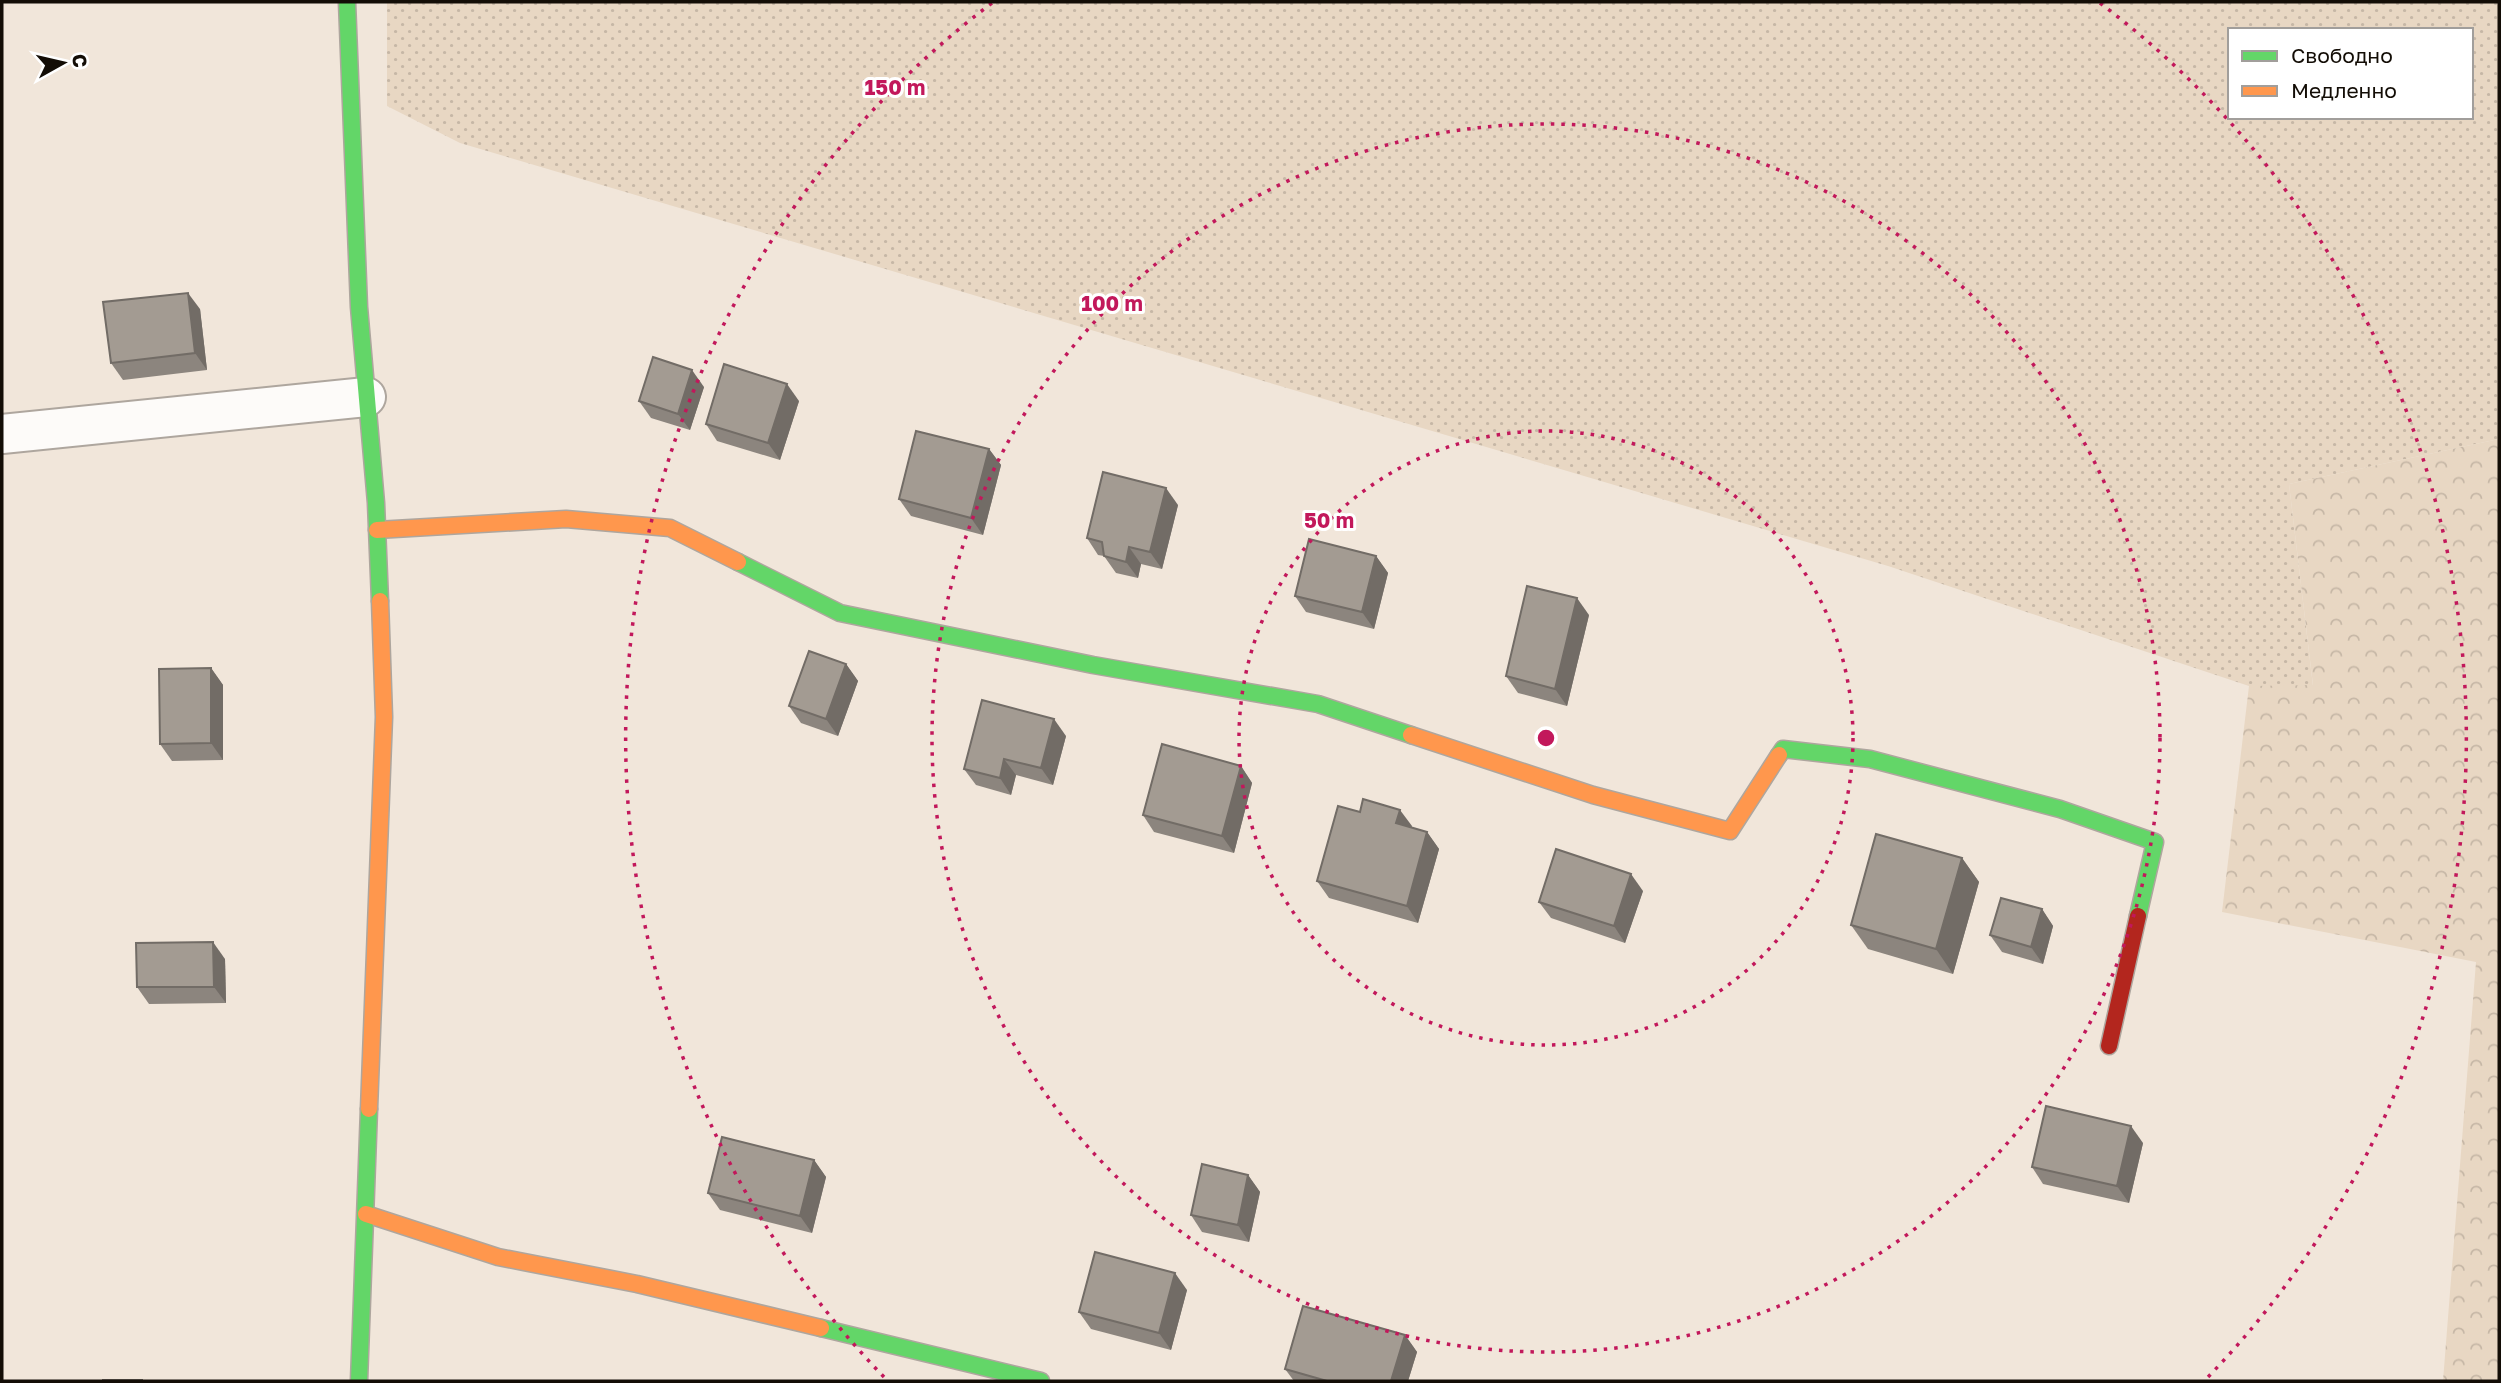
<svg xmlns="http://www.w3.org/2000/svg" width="2501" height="1383" font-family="'Golos Text',sans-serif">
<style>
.grass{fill:url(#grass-dots);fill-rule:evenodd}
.forest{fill:url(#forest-crowns)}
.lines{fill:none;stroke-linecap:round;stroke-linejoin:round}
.street-casing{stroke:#aea69e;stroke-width:42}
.fast-casing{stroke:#aea69e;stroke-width:19}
.slow-casing{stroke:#aea69e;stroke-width:19}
.jam-casing{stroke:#aea69e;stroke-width:19}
.street{stroke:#fdfbf9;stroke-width:38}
.fast{stroke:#63d668;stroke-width:16}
.slow{stroke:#ff974d;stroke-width:16}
.jam{stroke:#b3261e;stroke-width:16}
.wall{fill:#8c857e}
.shaded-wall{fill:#726c66}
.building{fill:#a39b92;stroke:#726c66;stroke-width:2}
.ring{fill:none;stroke:#c2185b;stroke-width:3.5;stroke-dasharray:3.5 7}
.centre{fill:#c2185b;stroke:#fff;stroke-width:3.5}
.ring-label{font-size:21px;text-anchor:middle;font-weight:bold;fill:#c2185b;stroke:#fff;stroke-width:6;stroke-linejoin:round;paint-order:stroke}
</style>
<defs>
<pattern id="grass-dots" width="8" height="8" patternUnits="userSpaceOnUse" patternTransform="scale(1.75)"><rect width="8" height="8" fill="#e8d7c3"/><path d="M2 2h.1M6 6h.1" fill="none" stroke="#c6b7a6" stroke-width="1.8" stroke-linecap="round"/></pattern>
<pattern id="forest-crowns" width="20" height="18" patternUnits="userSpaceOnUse" patternTransform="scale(1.75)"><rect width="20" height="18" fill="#e8d7c3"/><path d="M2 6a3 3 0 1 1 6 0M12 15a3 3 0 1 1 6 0" fill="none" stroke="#c6b7a6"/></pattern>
</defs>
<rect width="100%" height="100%" fill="#f1e6da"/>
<path class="grass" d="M387,2H2499V439L2289,484L2313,686H2249L1888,566L460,143L387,106ZM2230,30H2471V117H2230Z"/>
<path class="forest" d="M2499,439V1381H2443L2476,962L2222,912L2249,686L2313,685L2289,484Z"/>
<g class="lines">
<defs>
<path id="street" d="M2,434L366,397"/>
<g id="fast">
<path d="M347,2L359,307L376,503L380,601"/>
<path d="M738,562L840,613L1093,665L1318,704L1411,735"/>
<path d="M1779,755L1783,749L1870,759L2060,809L2155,842L2138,916"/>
<path d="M821,1328L1041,1381"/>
<path d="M359,1381L369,1109"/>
</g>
<g id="slow">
<path d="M377,530L566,519L670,528L738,562"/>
<path d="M1411,735L1593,795L1730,831L1779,755"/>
<path d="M369,1109L384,717L380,601"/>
<path d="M366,1214L498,1257L637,1284L821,1328"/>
</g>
<path id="jam" d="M2109,1046L2138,916"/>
</defs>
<use href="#street" class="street-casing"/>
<use href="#fast" class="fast-casing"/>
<use href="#slow" class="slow-casing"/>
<use href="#jam" class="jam-casing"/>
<use href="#street" class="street"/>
<use href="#fast" class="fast"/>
<use href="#slow" class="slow"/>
<use href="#jam" class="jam"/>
</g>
<g class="wall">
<path d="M200,309L207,370L123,380L111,363Z"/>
<path d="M704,387L690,430L651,418L639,401Z"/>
<path d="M799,401L780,460L717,441L706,424Z"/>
<path d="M989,449L1001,465L983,535L911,516L899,499Z"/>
<path d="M1178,505L1162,569L1141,564L1138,578L1116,573L1104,556L1098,555L1087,538Z"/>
<path d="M1376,556L1388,573L1374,629L1306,612L1295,596Z"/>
<path d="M1589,615L1567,706L1518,693L1506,676Z"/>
<path d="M846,664L858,681L838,736L801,723L789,706Z"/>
<path d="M211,668L223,685V760L172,761L160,744Z"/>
<path d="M1066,736L1053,785L1016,775L1011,795L976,785L964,769Z"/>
<path d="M1241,766L1252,783L1234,853L1154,832L1143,815Z"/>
<path d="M1412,826L1411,828L1427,832L1439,849L1418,923L1329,898L1317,881Z"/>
<path d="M1962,858L1979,882L1953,974L1868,949L1851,925Z"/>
<path d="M1643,891L1625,943L1551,918L1539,902Z"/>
<path d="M2042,909L2053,926L2043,964L2002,952L1990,935Z"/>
<path d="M225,959L226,1003L149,1004L137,987Z"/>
<path d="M2143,1143L2129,1203L2043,1184L2032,1167Z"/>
<path d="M814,1160L826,1177L812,1233L720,1210L708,1193Z"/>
<path d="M1248,1175L1260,1192L1249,1242L1202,1232L1191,1215Z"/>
<path d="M1187,1290L1171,1350L1091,1329L1079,1312Z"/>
<path d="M1405,1335L1417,1352L1408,1381H1294L1285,1369Z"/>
</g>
<g class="shaded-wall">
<path d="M188,293L200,309L207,370L195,353Z"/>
<path d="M692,370L704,387L690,430L678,414Z"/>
<path d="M787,384L799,401L780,460L768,443Z"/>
<path d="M989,449L1001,465L983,535L971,518Z"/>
<path d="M1166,488L1178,505L1162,569L1150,552Z"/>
<path d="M1129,547L1141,564L1138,578L1126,562Z"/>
<path d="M1376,556L1388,573L1374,629L1362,612Z"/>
<path d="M1577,598L1589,615L1567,706L1555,689Z"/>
<path d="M846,664L858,681L838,736L826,719Z"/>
<path d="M211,668L223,685V760L211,743Z"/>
<path d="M1054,719L1066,736L1053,785L1041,768Z"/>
<path d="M1004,759L1016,775L1011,795L1000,778Z"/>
<path d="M1241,766L1252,783L1234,853L1222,836Z"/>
<path d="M1400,810L1412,826L1407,840L1396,823Z"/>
<path d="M1427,832L1439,849L1418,923L1407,906Z"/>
<path d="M1962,858L1979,882L1953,974L1936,949Z"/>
<path d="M1631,874L1643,891L1625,943L1614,926Z"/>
<path d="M2042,909L2053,926L2043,964L2031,947Z"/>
<path d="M213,942L225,959L226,1003L214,987Z"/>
<path d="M2131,1126L2143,1143L2129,1203L2117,1186Z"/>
<path d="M814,1160L826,1177L812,1233L800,1216Z"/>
<path d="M1248,1175L1260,1192L1249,1242L1238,1225Z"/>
<path d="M1175,1273L1187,1290L1171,1350L1159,1333Z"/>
<path d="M1405,1335L1417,1352L1408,1381H1391Z"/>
</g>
<g class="building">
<path d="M188,293L195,353L111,363L103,302Z"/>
<path d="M653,357L692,370L678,414L639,401Z"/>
<path d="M724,364L787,384L768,443L706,424Z"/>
<path d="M916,431L989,449L971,518L899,499Z"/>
<path d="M1103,472L1166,488L1150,552L1129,547L1126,562L1104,556L1102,542L1087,538Z"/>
<path d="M1309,539L1376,556L1362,612L1295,596Z"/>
<path d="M1527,586L1577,598L1555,689L1506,676Z"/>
<path d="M809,651L846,664L826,719L789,706Z"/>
<path d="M211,668V743L160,744L159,669Z"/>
<path d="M982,700L1054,719L1041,768L1004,759L1000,778L964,769Z"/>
<path d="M1162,744L1241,766L1222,836L1143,815Z"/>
<path d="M1363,799L1400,810L1396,823L1427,832L1407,906L1317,881L1338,806L1360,812Z"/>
<path d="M1876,834L1962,858L1936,949L1851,925Z"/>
<path d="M1556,849L1631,874L1614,926L1539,902Z"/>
<path d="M2001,898L2042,909L2031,947L1990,935Z"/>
<path d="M213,942L214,987H137L136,943Z"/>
<path d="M2046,1106L2131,1126L2117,1186L2032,1167Z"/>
<path d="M722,1137L814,1160L800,1216L708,1193Z"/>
<path d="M1202,1164L1248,1175L1238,1225L1191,1215Z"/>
<path d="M1095,1252L1175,1273L1159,1333L1079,1312Z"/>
<path d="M1303,1306L1405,1335L1391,1381H1327L1285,1369Z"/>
<rect x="103" y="1380" width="39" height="1"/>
</g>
<g class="ring">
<circle cx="1546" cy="738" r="307"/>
<circle cx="1546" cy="738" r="614"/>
<path d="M884 1377A920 920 0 0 1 992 3M2100 3A920 920 0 0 1 2208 1377"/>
</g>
<circle cx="1546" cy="738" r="10" class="centre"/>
<g class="ring-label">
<text x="895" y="95">150 m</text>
<text x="1112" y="311">100 m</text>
<text x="1329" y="528">50 m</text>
</g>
<rect width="2501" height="1383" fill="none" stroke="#130d06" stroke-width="7"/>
<rect x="2228" y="28" width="245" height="91" fill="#ffffff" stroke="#a19e9b" stroke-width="2"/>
<rect x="2242" y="51" width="35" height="10" fill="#63d668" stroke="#a19e9b" stroke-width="2"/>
<text x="2291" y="63" font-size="21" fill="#130d06">Свободно</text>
<rect x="2242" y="86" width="35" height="10" fill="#ff974d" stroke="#a19e9b" stroke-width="2"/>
<text x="2291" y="98" font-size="21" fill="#130d06">Медленно</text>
<g transform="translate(63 63) rotate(82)" stroke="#ffffff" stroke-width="5" paint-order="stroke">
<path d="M0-5L12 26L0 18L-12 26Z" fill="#130d06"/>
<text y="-10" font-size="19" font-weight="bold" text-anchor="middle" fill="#130d06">С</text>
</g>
</svg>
